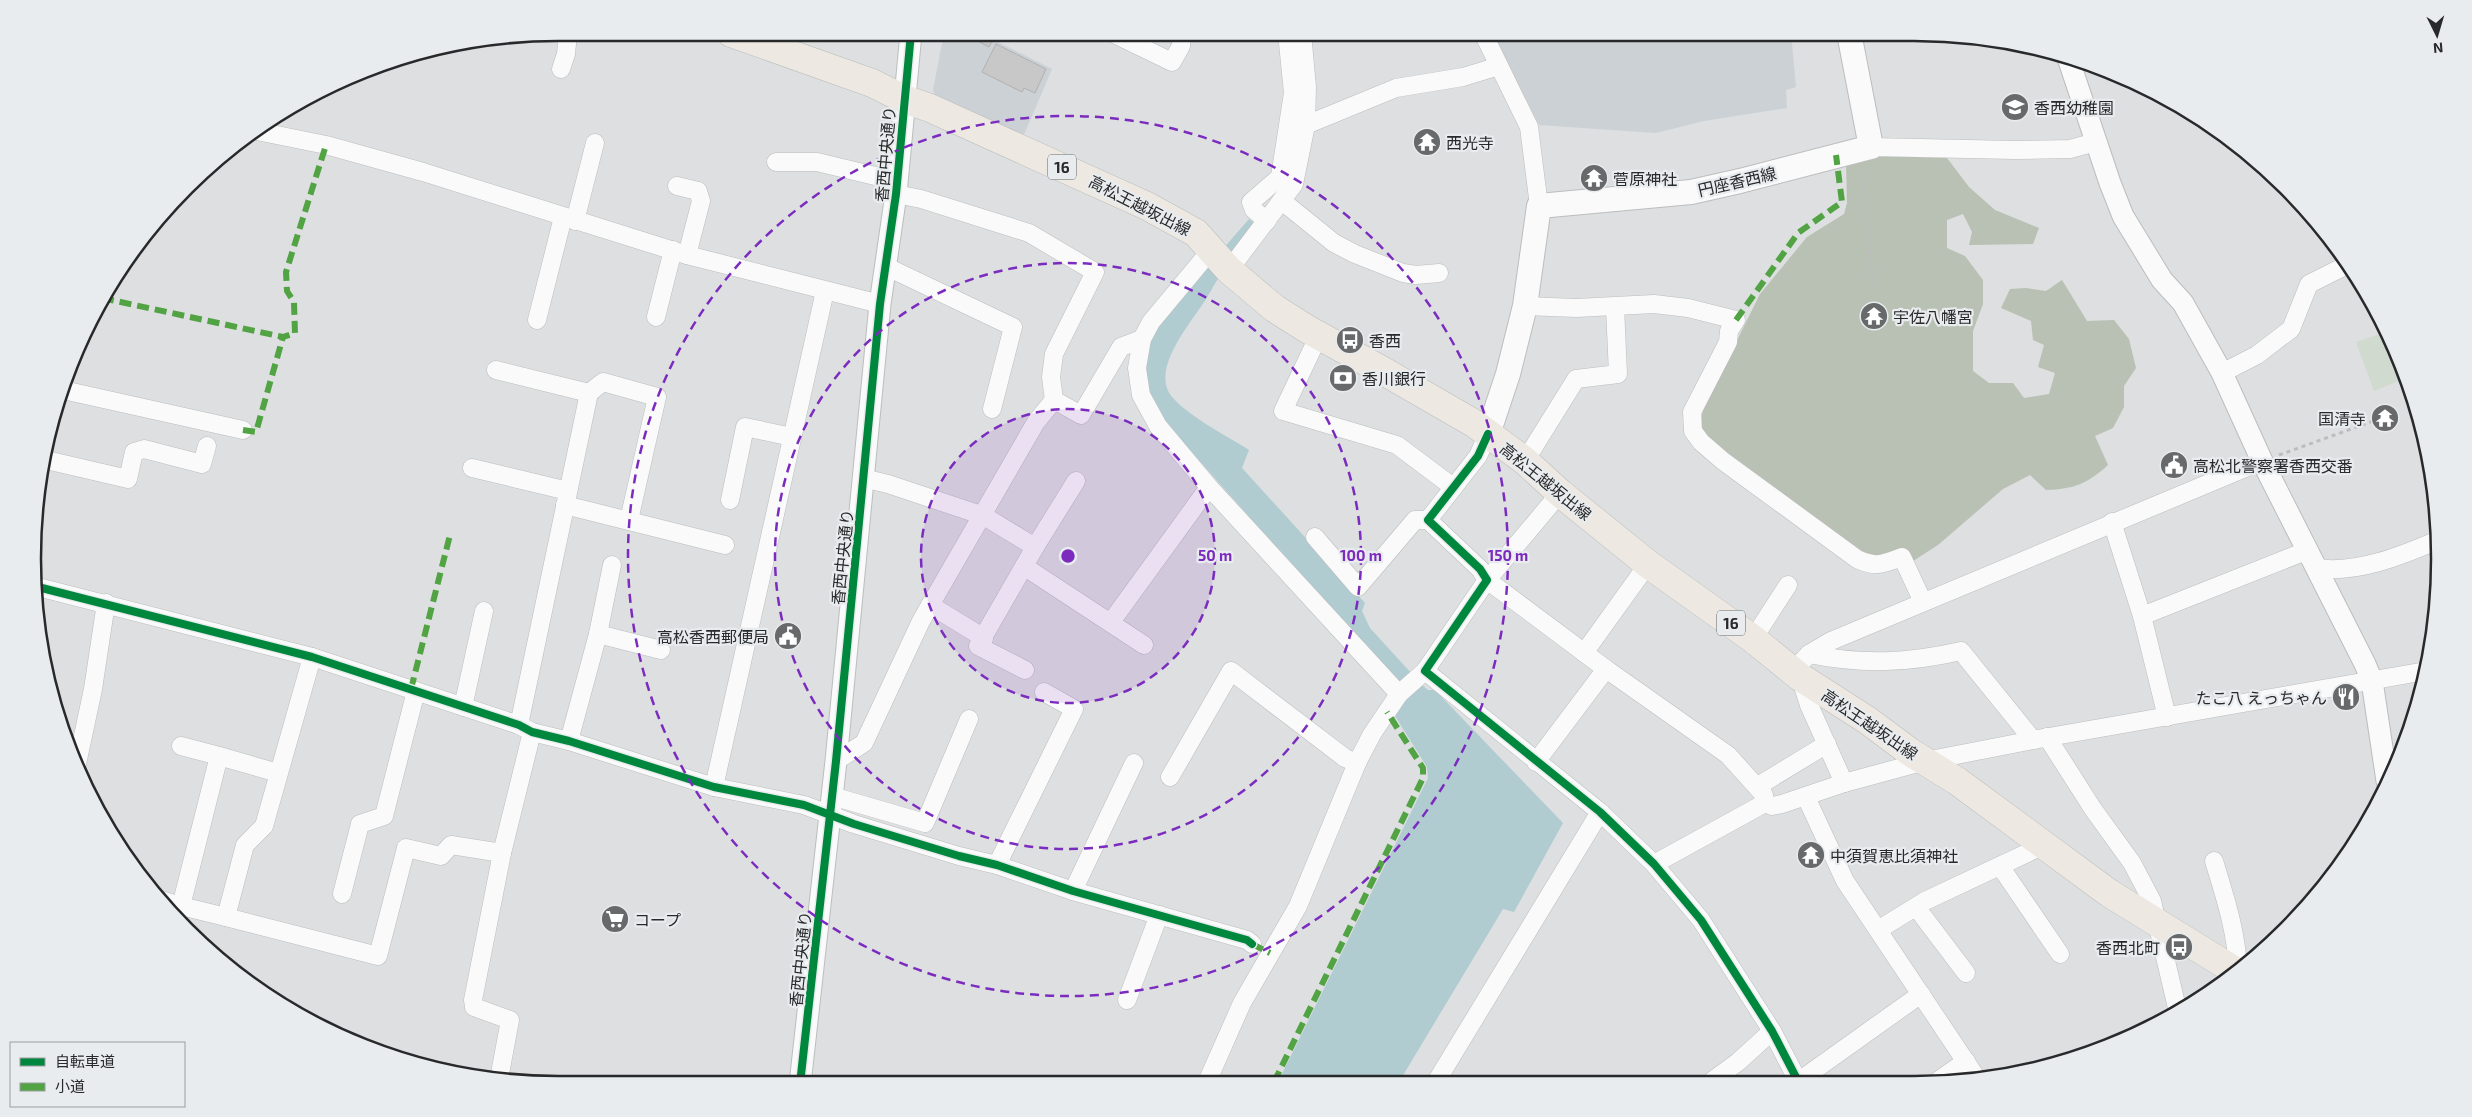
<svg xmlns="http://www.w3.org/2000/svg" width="2472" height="1117" font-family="'Exo 2','Noto Sans JP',sans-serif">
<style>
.built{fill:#cbd1d5}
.green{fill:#d1dace}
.forest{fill:#b8c1b3}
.water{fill:#b0ccd1}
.building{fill:#c8c8c9;stroke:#afb0b1}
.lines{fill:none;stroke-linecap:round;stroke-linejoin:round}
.minor-casing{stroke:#bcbdbe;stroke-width:19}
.tertiary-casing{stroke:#bcbdbe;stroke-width:23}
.secondary-casing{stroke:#bcbdbe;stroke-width:26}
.primary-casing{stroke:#bcbdbd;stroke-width:29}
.path{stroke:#bdbdbe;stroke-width:3;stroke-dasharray:4 4;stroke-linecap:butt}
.minor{stroke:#fafafa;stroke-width:18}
.tertiary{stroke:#fafafa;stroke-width:21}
.secondary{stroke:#fafafa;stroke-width:24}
.primary{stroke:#ede9e2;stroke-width:28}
.quiet{stroke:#51a343;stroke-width:6;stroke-dasharray:12 6;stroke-linecap:butt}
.cycleway-casing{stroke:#e9ecee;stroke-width:11}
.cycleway{stroke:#00873e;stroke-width:8}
.ring{fill:none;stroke:#7b2cbf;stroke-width:2.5;stroke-dasharray:9 6}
.labels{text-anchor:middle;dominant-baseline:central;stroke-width:4.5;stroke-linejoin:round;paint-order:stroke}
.shield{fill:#e9ecee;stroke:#626465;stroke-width:1}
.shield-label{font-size:15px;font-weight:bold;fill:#28292a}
.poi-label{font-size:16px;fill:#28292a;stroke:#e9ecee;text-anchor:start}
.street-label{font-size:16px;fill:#28292a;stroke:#e9ecee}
.rim{fill:none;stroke:#28292a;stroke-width:2.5}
.centre{fill:#7b2cbf;stroke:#e9ecee;stroke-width:2.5}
.ring-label{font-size:15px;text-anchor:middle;font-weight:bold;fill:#7b2cbf;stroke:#e9ecee;stroke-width:4.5;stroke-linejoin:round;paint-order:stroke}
</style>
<rect width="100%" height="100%" fill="#dddfe0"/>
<g class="built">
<path d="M944,33H980L1052,69L1023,137L937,100L933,90Z"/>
<path d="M1492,33H1791L1796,87L1786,90L1787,108L1704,121L1656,133L1539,125Z"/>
</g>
<path class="green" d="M2386,332L2399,357L2406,378L2374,391L2356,342Z"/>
<path class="forest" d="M1885,156L1947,158L1969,187L1995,210L2039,228L2033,244L1969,245L1972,232L1963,214L1947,220V248L1965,256L1983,280V304L1973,331V371L1989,383H2013L2024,398L2049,394L2055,373L2038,367L2044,345L2033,340L2031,321L2001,308L2010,289L2026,288L2046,291L2062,280L2087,321L2114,320L2129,339L2136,368L2124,386V407L2113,428L2095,436L2108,465C2087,484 2074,489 2046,490L2030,475L2003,489L1938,545L1913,561L1874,558L1852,549L1700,432L1703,409L1760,294L1807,237L1844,214L1847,203L1846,164Z"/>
<path class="water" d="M1249,219L1254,223C1238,246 1223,269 1209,294C1195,319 1147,369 1173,398C1191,418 1227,436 1249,450L1242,468L1365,603L1362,611L1370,628L1422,685L1428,690H1435L1563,823L1514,912L1503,909L1399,1082H1278L1428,778L1427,767L1395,716L1409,696L1170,428C1152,405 1137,373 1148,343C1154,327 1168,313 1179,300C1202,272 1226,246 1249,219Z"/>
<g class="building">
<path d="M977,34L992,41L989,47L974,39Z"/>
<path d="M996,44L1046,69L1035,93L1024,88L1022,92L982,72Z"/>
</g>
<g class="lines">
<defs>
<g id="minor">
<path d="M1112,33L1172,62L1181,46V33"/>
<path d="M1483,33L1529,127L1539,206"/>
<path d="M561,69L566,54L568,33"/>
<path d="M1306,125L1396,88L1463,77L1499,66"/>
<path d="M257,131L326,145L423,172L687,255L880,304"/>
<path d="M1871,147L2015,150L2070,149L2096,142"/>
<path d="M776,162H817L896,181"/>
<path d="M677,186L698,191L701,201L687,255"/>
<path d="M896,194L921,199L1029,233L1095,272L1054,354L1051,377L1054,400L1081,415L1121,347L1142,339"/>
<path d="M1282,201L1334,243L1355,254L1403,273L1416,275L1439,273"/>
<path d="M575,221L595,143"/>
<path d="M1267,221L1254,210L1251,202L1280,177L1293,93L1287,33"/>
<path d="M1211,250L1151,322L1142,339L1137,368L1141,395L1158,426L1209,487L1399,694"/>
<path d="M885,266L1013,327L992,409"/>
<path d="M1229,270L1294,184L1306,125L1307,87L1302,33"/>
<path d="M1525,306L1576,308L1654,304L1688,308L1736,320L1729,331L1728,342L1692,412L1693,431L1701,442L1723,461L1857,559C1876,568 1883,564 1902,557L1923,602"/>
<path d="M656,317L673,250"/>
<path d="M537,320L563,217"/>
<path d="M1319,335L1283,411L1397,445L1453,487"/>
<path d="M496,370L589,393L603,382L657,397L629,520"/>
<path d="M2222,373L2257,355L2291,329L2309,284L2349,264"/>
<path d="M63,390L243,430"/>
<path d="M1488,434L1478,456L1428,520L1480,569L1487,580L1425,671L1600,812L1654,864L1701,920L1772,1031L1798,1081"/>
<path d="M42,459L128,479L134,452L144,449L202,464L207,446"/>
<path d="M1525,461L1576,379L1618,374L1615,307"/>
<path d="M472,468L568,491"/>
<path d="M863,478L888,484L984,516L1035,547L1076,481"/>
<path d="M1560,493L1487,580L1606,669L1728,755L1764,795L1765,803L1654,864"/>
<path d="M730,500L745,427L792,437"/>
<path d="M565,505L725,545"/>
<path d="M2112,522L2142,616L2167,717"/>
<path d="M1315,537L1358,587L1415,520H1428"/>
<path d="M1025,567L1144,645"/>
<path d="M2316,568C2356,574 2401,556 2438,540"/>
<path d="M34,586L312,657L519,725L532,732L569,741L714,787L804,805L854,824L959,856L997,865L1073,891L1247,940L1252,944"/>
<path d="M930,605L984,638"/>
<path d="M2142,616L2306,551"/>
<path d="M1111,622L1209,487"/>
<path d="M598,634L661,650"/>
<path d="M1753,639L1788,585"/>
<path d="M1584,653L1648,564"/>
<path d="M1809,654C1862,665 1909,663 1961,651L2033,740"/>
<path d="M1025,670L978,646L1035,547"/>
<path d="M1794,670L1809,654L1831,641L2262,461"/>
<path d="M1800,677L1809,705L1844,783"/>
<path d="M463,707L484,611"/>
<path d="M519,725L589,393"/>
<path d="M2047,737L2093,809L2132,863L2152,901L2177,1008"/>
<path d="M569,741L598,634L612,565"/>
<path d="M181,746L219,756"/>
<path d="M836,761L864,743L921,621L1036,422L1054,400"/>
<path d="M1536,762L1606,669"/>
<path d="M77,764L93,689L106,603"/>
<path d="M278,773L219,756L181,906L226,917L245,845L264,826L312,657"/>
<path d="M1170,777L1231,671L1345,758L1357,763"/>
<path d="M1758,786L1827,744"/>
<path d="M714,787L825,291"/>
<path d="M832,796L925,823L969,719"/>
<path d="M1806,797L1845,881L1978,1080"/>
<path d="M1765,803L1772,806L1782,804L1844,783L1925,761L2049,737L2426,671"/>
<path d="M2214,861C2225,897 2237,933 2238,972"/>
<path d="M997,865L1074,709L1044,692"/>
<path d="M2000,866L2060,954"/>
<path d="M1073,891L1134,763"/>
<path d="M342,894L360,824L384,816L416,691"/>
<path d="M161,900L181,906"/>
<path d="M1916,907L1966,973"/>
<path d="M226,917L378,956L406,848L441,856L451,845L502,853L532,732"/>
<path d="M1878,930L1925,901L2044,845"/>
<path d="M1127,1000L1159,915"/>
<path d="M499,1079L510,1020L474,1007L473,1000L502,853"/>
<path d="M1939,1080L1966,1061"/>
<path d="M1712,1081L1738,1062L1772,1031"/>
<path d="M1799,1081L1921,994"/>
<path d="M1207,1082L1242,1003L1298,906L1357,763L1372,734L1399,694L1425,671"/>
<path d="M1436,1082L1600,812"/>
</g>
<g id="tertiary">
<path d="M2068,58L2110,183L2123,216L2162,280L2183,303L2222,373L2262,461L2365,664L2372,681L2387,781"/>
<path d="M800,1084L836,761L880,304L896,194L911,33"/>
</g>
<path id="secondary" d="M1488,434L1508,374L1525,306L1539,206L1691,192L1740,181L1871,147L1849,33"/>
<path id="primary" d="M731,33L872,83L904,99L930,108L1147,206L1196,233L1229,270L1274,308L1307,329L1385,372L1475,424L1525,461L1560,493L1648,564L1753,639L1800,677L1867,720L1910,752L1957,781L2109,893L2237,972"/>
</defs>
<use href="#minor" class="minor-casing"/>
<use href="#tertiary" class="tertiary-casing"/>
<use href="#secondary" class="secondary-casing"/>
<use href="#primary" class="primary-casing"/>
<g class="path">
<path d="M1862,171L1873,290"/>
<path d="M2279,455L2379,419"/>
</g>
<use href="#minor" class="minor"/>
<use href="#tertiary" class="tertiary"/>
<use href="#secondary" class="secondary"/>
<use href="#primary" class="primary"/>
<g class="quiet">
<path d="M102,298L283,337L295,333L294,302L287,291L286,272L326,145"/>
<path d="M1736,320L1798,233L1842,202L1836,155"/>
<path d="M243,430L256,432L283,337"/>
<path d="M411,689L450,535"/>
<path d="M1252,944L1270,953"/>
<path d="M1274,1082L1423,778V768L1387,712"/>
</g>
<defs>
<g id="cycleway">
<path d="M1488,434L1478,456L1428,520L1480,569L1487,580L1425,671L1600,812L1654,864L1701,920L1772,1031L1798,1081"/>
<path d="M34,586L312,657L519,725L532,732L569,741L714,787L804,805L854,824L959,856L997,865L1073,891L1247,940L1252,944"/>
<path d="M800,1084L836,761L880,304L896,194L911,33"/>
</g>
</defs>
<use href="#cycleway" class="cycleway-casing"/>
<use href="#cycleway" class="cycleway"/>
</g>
<circle cx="1068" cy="556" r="147" fill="#7b2cbf" fill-opacity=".12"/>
<g class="ring">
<circle cx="1068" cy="556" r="147"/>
<circle cx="1068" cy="556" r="293"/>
<circle cx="1068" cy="556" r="440"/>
</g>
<defs>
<symbol id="school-disc" viewBox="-11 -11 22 22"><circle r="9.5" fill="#67696a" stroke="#e9ecee"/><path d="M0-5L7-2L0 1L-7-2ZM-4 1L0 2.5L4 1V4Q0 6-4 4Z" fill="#fff"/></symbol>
<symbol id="temple-disc" viewBox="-11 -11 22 22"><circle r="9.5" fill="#67696a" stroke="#e9ecee"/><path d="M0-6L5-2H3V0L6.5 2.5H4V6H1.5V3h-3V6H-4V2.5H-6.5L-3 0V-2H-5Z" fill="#fff"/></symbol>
<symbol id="bus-disc" viewBox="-11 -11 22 22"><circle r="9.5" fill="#67696a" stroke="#e9ecee"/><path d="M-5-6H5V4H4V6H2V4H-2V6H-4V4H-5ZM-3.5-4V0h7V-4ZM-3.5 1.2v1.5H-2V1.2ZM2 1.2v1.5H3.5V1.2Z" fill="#fff"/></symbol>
<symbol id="bank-disc" viewBox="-11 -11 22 22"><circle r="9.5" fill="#67696a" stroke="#e9ecee"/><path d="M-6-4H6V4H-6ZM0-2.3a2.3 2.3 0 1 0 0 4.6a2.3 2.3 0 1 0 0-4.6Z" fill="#fff"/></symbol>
<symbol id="civic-disc" viewBox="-11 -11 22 22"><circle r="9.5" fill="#67696a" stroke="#e9ecee"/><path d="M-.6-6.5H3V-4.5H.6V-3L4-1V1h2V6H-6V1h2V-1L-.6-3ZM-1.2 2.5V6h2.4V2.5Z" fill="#fff"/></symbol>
<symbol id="restaurant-disc" viewBox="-11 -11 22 22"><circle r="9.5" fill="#67696a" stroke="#e9ecee"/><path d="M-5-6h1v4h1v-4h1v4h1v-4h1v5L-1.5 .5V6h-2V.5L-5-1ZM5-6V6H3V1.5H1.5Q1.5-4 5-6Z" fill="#fff"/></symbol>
<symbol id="supermarket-disc" viewBox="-11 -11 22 22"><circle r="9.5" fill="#67696a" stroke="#e9ecee"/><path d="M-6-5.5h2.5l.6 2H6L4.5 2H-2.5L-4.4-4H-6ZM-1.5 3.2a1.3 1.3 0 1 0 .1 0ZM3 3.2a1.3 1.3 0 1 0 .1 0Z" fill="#fff"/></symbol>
</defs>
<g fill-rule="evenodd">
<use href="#school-disc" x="1999" y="91" width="32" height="32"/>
<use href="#temple-disc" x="1411" y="126" width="32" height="32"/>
<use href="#temple-disc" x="1578" y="162" width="32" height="32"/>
<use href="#temple-disc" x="1858" y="300" width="32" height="32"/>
<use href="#bus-disc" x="1334" y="324" width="32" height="32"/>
<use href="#bank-disc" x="1327" y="362" width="32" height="32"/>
<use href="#temple-disc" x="2369" y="402" width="32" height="32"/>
<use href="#civic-disc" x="2158" y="449" width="32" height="32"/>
<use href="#civic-disc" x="772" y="620" width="32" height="32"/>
<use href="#restaurant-disc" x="2330" y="681" width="32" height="32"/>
<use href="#temple-disc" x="1795" y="839" width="32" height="32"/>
<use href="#supermarket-disc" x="599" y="903" width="32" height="32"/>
<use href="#bus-disc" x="2163" y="931" width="32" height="32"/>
</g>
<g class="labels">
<g class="shield">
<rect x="1048" y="154.5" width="28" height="25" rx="4"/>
<rect x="1717" y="610.5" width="28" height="25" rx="4"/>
</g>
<g class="shield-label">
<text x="1062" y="167">16</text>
<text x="1731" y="623">16</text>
</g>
<g class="poi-label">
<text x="2034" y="107">香西幼稚園</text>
<text x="1446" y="142">西光寺</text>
<text x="1613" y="178">菅原神社</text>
<text x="1893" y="316">宇佐八幡宮</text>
<text x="1369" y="340">香西</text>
<text x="1362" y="378">香川銀行</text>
<text x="2366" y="418" text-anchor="end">国清寺</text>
<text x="2193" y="465">高松北警察署香西交番</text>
<text x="769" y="636" text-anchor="end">高松香西郵便局</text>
<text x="2327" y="697" text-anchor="end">たこ八 えっちゃん</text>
<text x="1830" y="855">中須賀恵比須神社</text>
<text x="634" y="919">コープ</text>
<text x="2160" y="947" text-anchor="end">香西北町</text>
</g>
<g class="street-label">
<text transform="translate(885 154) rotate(-85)">香西中央通り</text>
<text transform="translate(1737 181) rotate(-13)">円座香西線</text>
<text transform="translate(1140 205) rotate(27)">高松王越坂出線</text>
<text transform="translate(1546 481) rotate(39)">高松王越坂出線</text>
<text transform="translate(842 557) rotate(-84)">香西中央通り</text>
<text transform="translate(1870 724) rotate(34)">高松王越坂出線</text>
<text transform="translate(800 959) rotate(-84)">香西中央通り</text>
</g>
</g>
<path d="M0 0H2472V1117H0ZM558 41H1914A517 517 0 0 1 2431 558V559A517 517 0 0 1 1914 1076H558A517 517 0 0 1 41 559V558A517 517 0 0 1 558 41Z" fill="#e9ecee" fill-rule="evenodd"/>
<path class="rim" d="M558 41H1914A517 517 0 0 1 2431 558V559A517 517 0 0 1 1914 1076H558A517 517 0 0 1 41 559V558A517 517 0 0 1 558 41Z"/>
<circle cx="1068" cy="556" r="8" class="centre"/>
<g class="ring-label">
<text x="1215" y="561">50 m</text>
<text x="1361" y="561">100 m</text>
<text x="1508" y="561">150 m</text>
</g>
<rect x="10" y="1042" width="175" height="65" fill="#e9ecee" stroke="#9c9ea0"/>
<rect x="20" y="1058" width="25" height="8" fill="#00873e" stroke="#9c9ea0"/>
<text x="55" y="1067" font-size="15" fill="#28292a">自転車道</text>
<rect x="20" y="1083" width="25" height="8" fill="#51a343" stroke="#9c9ea0"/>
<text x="55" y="1092" font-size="15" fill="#28292a">小道</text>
<g transform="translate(2437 35) rotate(175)" stroke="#e9ecee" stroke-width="4" paint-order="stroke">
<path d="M0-4L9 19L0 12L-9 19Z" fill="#28292a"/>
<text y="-8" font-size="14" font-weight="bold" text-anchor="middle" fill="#28292a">N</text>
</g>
</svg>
